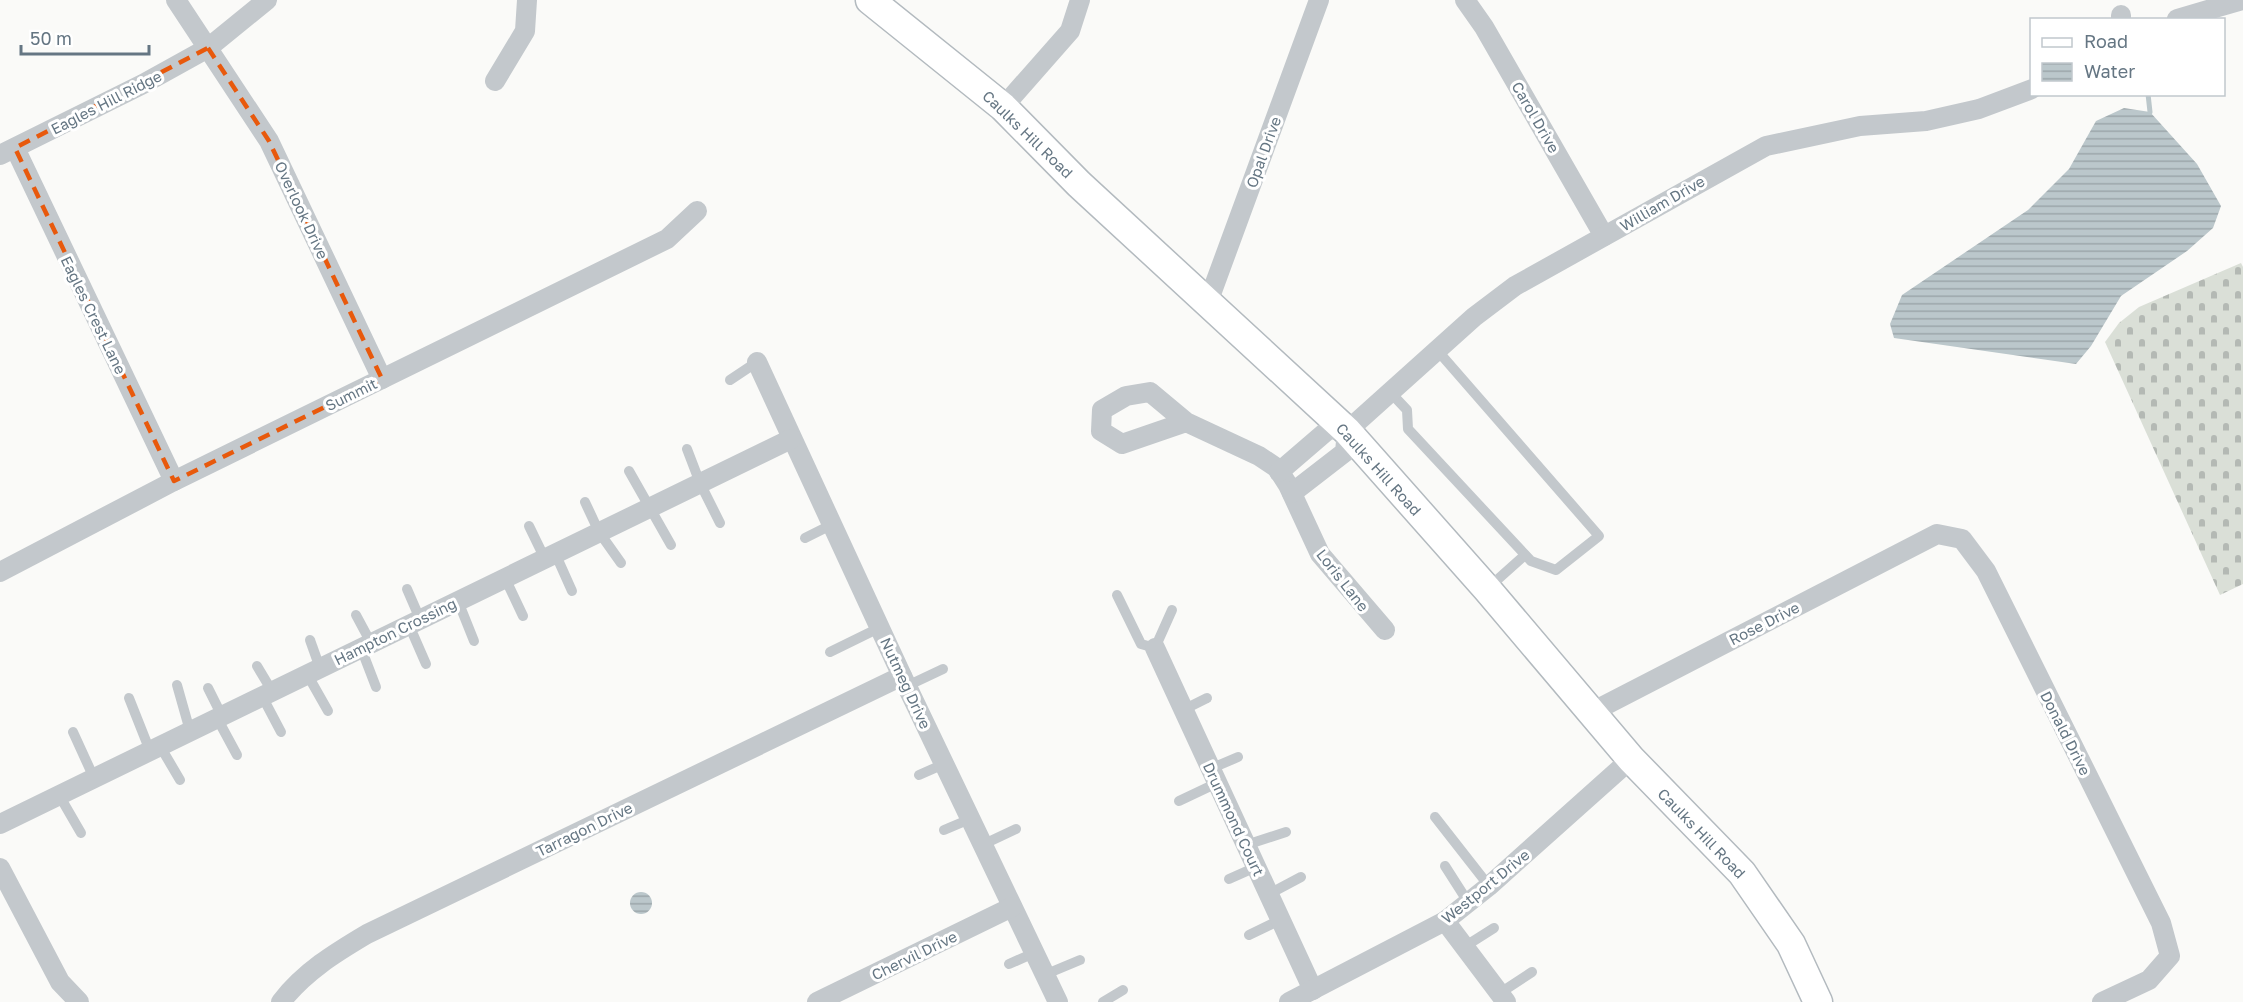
<svg xmlns="http://www.w3.org/2000/svg" width="2243" height="1002" font-family="'Golos Text',sans-serif">
<style>
.cemetery{fill:url(#cemetery-stones)}
.water{fill:url(#water-rules)}
.lines{fill:none;stroke-linecap:round;stroke-linejoin:round}
.stream{stroke:#bbc7cb;stroke-width:5}
.secondary-casing{stroke:#b3babf;stroke-width:31}
.lane{stroke:#c3c8cc;stroke-width:10}
.street{stroke:#c3c8cc;stroke-width:20}
.secondary{stroke:#fff;stroke-width:28}
.marked{fill:none;stroke:#e8590c;stroke-width:4.5;stroke-dasharray:12 8;stroke-linejoin:round}
.labels{text-anchor:middle;dominant-baseline:central;stroke-width:6;stroke-linejoin:round;paint-order:stroke}
.street-label{font-size:15px;fill:#657683;stroke:#fff}
</style>
<defs>
<pattern id="cemetery-stones" width="16" height="16" patternUnits="userSpaceOnUse" patternTransform="scale(1.5)"><rect width="16" height="16" fill="#dadfd7"/><path d="M2 7V4a2 2 0 0 1 4 0v3zM10 15v-3a2 2 0 0 1 4 0v3z" fill="#b4b9b4"/></pattern>
<pattern id="water-rules" width="6" height="5" patternUnits="userSpaceOnUse" patternTransform="scale(1.5)"><rect width="6" height="5" fill="#bbc7cb"/><path d="M0 2.5h6" fill="none" stroke="#9ca6aa"/></pattern>
</defs>
<rect width="100%" height="100%" fill="#fafaf8"/>
<path class="cemetery" d="M2241,263L2243,267V584L2220,595L2105,342L2119,323L2139,307Z"/>
<g class="water">
<path d="M2124,108L2150,112L2197,164L2221,206L2213,228L2187,251L2121,296L2091,346L2076,364L1894,338L1890,324L1902,295L2028,210L2069,169L2096,121Z"/>
<circle cx="641" cy="903" r="11"/>
</g>
<g class="lines">
<path class="stream" d="M2148,94L2150,112"/>
<defs>
<path id="secondary" d="M870,0L1003,107L1079,184L1347,431L1487,589L1631,759L1742,873L1791,944L1818,1002"/>
</defs>
<use href="#secondary" class="secondary-casing"/>
<g class="lane">
<path d="M730,380L757,362"/>
<path d="M1390,392L1407,410L1408,429L1531,561L1556,570L1599,536L1437,350"/>
<path d="M687,449L700,483L720,523"/>
<path d="M629,471L671,545"/>
<path d="M585,502L599,532L621,563"/>
<path d="M529,526L545,559"/>
<path d="M805,538L831,525"/>
<path d="M555,553L572,591"/>
<path d="M505,578L523,616"/>
<path d="M1488,588L1525,555"/>
<path d="M407,589L420,619"/>
<path d="M1117,595L1141,644L1155,648L1172,610"/>
<path d="M458,601L474,641"/>
<path d="M356,615L371,643"/>
<path d="M409,625L426,664"/>
<path d="M310,640L320,668"/>
<path d="M361,648L376,687"/>
<path d="M830,652L879,628"/>
<path d="M257,666L272,691"/>
<path d="M307,674L328,711"/>
<path d="M177,685L190,731"/>
<path d="M907,686L943,669"/>
<path d="M208,688L222,716"/>
<path d="M262,696L281,732"/>
<path d="M129,698L150,751"/>
<path d="M1183,710L1207,698"/>
<path d="M217,718L237,755"/>
<path d="M73,732L94,778"/>
<path d="M160,746L180,780"/>
<path d="M1210,769L1238,757"/>
<path d="M919,775L944,764"/>
<path d="M59,795L81,833"/>
<path d="M1179,801L1217,783"/>
<path d="M1435,817L1489,886"/>
<path d="M944,830L970,819"/>
<path d="M982,845L1016,829"/>
<path d="M1246,845L1286,832"/>
<path d="M1445,866L1468,902"/>
<path d="M1229,879L1256,867"/>
<path d="M1269,894L1301,877"/>
<path d="M1249,935L1280,920"/>
<path d="M1464,947L1494,928"/>
<path d="M1009,964L1034,953"/>
<path d="M1044,975L1080,960"/>
<path d="M1500,993L1532,972"/>
<path d="M1103,1002L1123,990"/>
</g>
<g class="street">
<path d="M176,0L269,141L382,379"/>
<path d="M1465,0L1484,27L1604,236"/>
<path d="M2177,19L2242,0"/>
<path d="M2121,20V15"/>
<path d="M495,81L525,31L527,0"/>
<path d="M1003,107L1070,31L1080,0"/>
<path d="M15,148L174,481"/>
<path d="M0,155L143,84L208,48L267,0"/>
<path d="M1207,305L1319,0"/>
<path d="M757,362L902,676L1058,1002"/>
<path d="M1186,422L1150,392L1126,396L1102,410L1101,431L1122,444L1186,422L1259,456L1277,468L1288,485L1320,554L1385,630"/>
<path d="M1347,431L1474,317L1515,286L1766,146L1860,126L1926,121L1979,109L2032,89"/>
<path d="M1279,472L1329,429L1347,431"/>
<path d="M1292,493L1345,452L1347,431"/>
<path d="M0,572L174,481L667,239L697,211"/>
<path d="M1155,648L1313,990"/>
<path d="M1592,712L1937,534L1962,539L1986,571L2161,923L2170,956L2149,980L2102,1002"/>
<path d="M0,824L791,439"/>
<path d="M0,868L60,982L79,1002"/>
<path d="M1445,921L1506,1002"/>
<path d="M281,1002C304,972 335,953 367,934L902,676"/>
<path d="M817,1002L1012,907"/>
<path d="M1289,1002L1445,921L1489,886L1631,759"/>
</g>
<use href="#secondary" class="secondary"/>
</g>
<path class="marked" d="M208,48L269,141L382,379L174,481L15,148Z"/>
<g class="labels">
<g class="street-label">
<text transform="translate(106 102) rotate(-27)">Eagles Hill Ridge</text>
<text transform="translate(1536 117) rotate(60)">Carol Drive</text>
<text transform="translate(1028 134) rotate(44)">Caulks Hill Road</text>
<text transform="translate(1263 152) rotate(-70)">Opal Drive</text>
<text transform="translate(1662 203) rotate(-30)">William Drive</text>
<text transform="translate(302 210) rotate(65)">Overlook Drive</text>
<text transform="translate(94 315) rotate(64)">Eagles Crest Lane</text>
<text transform="translate(351 394) rotate(-26)">Summit</text>
<text transform="translate(1379 469) rotate(48)">Caulks Hill Road</text>
<text transform="translate(1343 580) rotate(52)">Loris Lane</text>
<text transform="translate(1764 623) rotate(-27)">Rose Drive</text>
<text transform="translate(395 631) rotate(-26)">Hampton Crossing</text>
<text transform="translate(906 683) rotate(65)">Nutmeg Drive</text>
<text transform="translate(2066 733) rotate(63)">Donald Drive</text>
<text transform="translate(1234 819) rotate(65)">Drummond Court</text>
<text transform="translate(584 829) rotate(-26)">Tarragon Drive</text>
<text transform="translate(1702 833) rotate(46)">Caulks Hill Road</text>
<text transform="translate(1485 886) rotate(-39)">Westport Drive</text>
<text transform="translate(914 955) rotate(-26)">Chervil Drive</text>
</g>
</g>
<rect x="2030" y="18" width="195" height="78" fill="#ffffff" stroke="#c1c8cd" stroke-width="1.5"/>
<rect x="2042" y="38" width="30" height="9" fill="#ffffff" stroke="#c1c8cd" stroke-width="1.5"/>
<text x="2084" y="48" font-size="18" fill="#657683">Road</text>
<rect x="2042" y="63" width="30" height="18" fill="url(#water-rules)" stroke="#c1c8cd" stroke-width="1.5"/>
<text x="2084" y="78" font-size="18" fill="#657683">Water</text>
<path d="M21 45v9h128v-9" fill="none" stroke="#657683" stroke-width="3"/>
<text x="30" y="45" font-size="18" fill="#657683" stroke="#ffffff" stroke-width="4.5" paint-order="stroke">50 m</text>
</svg>
